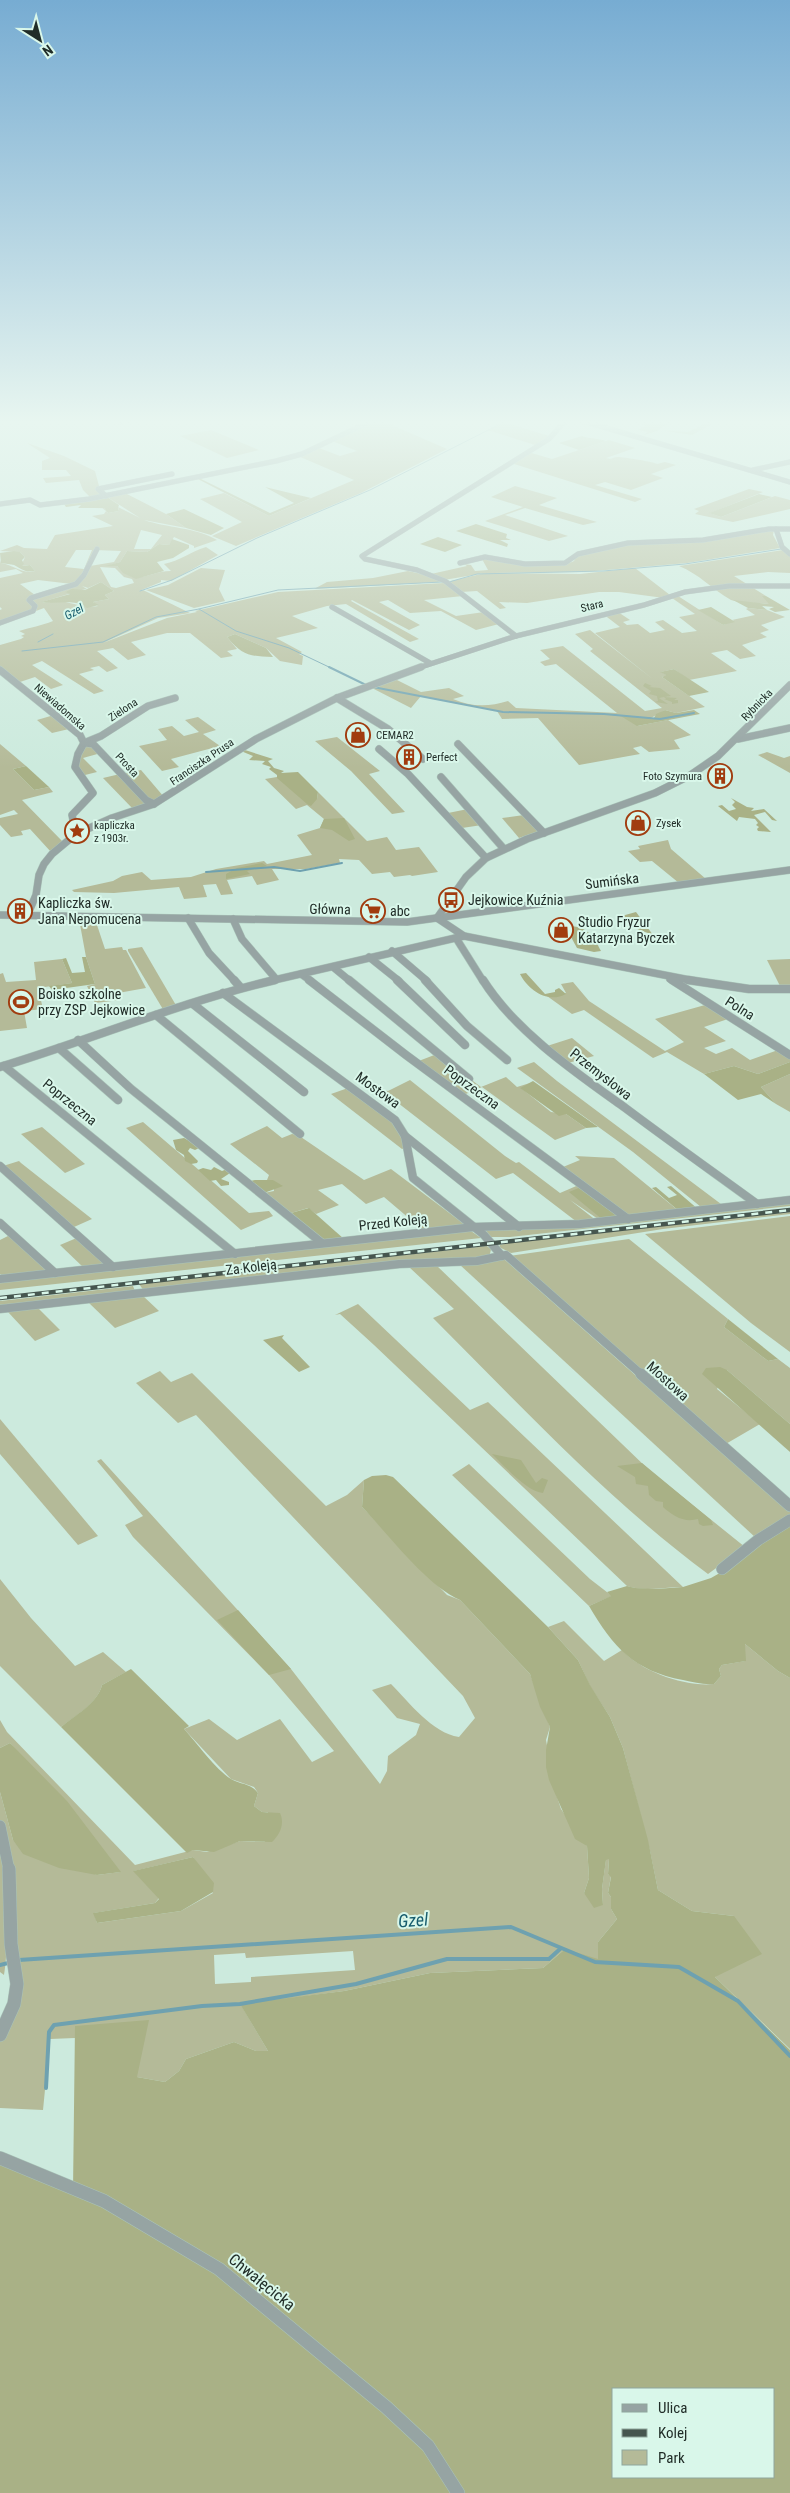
<svg xmlns="http://www.w3.org/2000/svg" width="790" height="2493" font-family="'Roboto Condensed',sans-serif">
<style>
.green{fill:#b4ba98;fill-rule:evenodd}
.forest{fill:#a9b186;fill-rule:evenodd}
.lines{fill:none;stroke-linecap:round;stroke-linejoin:round}
.stream-far2{stroke:#6ea1b0;stroke-width:1}
.stream-far1{stroke:#6ea1b0;stroke-width:2}
.stream{stroke:#6ea1b0;stroke-width:4}
.minor-far4-casing{stroke:#aac4b9;stroke-width:5.5}
.minor-far3-casing{stroke:#aac4b9;stroke-width:8}
.minor-far2-casing{stroke:#aac4b9;stroke-width:9}
.minor-far1-casing{stroke:#aac4b9;stroke-width:12}
.minor-casing{stroke:#aac4b9;stroke-width:14}
.minor-far4{stroke:#96a4a3;stroke-width:5}
.minor-far3{stroke:#96a4a3;stroke-width:7}
.minor-far2{stroke:#96a4a3;stroke-width:8}
.minor-far1{stroke:#96a4a3;stroke-width:11}
.minor{stroke:#96a4a3;stroke-width:13}
.rail-casing{stroke:#46564f;stroke-width:4.5}
.rail{stroke:#d9f7ea;stroke-width:2.5;stroke-dasharray:7;stroke-linecap:butt}
.labels{text-anchor:middle;dominant-baseline:central;stroke-width:4;stroke-linejoin:round;paint-order:stroke}
.far-street-label{font-size:11px;fill:#212d28;stroke:#d9f7ea}
.far-poi-label{font-size:11px;fill:#212d28;stroke:#d9f7ea;text-anchor:start}
.far-water-label{font-size:12px;font-style:italic;fill:#185d6e;stroke:#d9f7ea}
.street-label{font-size:14px;fill:#212d28;stroke:#d9f7ea}
.poi-label{font-size:14px;fill:#212d28;stroke:#d9f7ea;text-anchor:start}
.near-street-label{font-size:16px;fill:#212d28;stroke:#d9f7ea}
.near-water-label{font-size:18px;font-style:italic;fill:#185d6e;stroke:#d9f7ea}
</style>
<rect width="100%" height="100%" fill="#cceadd"/>
<g class="green">
<path d="M378,419L447,449L361,493L236,546L212,536L242,522L200,499L224,493L269,516L354,480L298,456L319,448L340,456L357,451L332,441Z"/>
<path d="M640,419H677L658,430L688,432L714,419H722L692,435L660,430L644,435L648,432L638,430L646,425L633,422Z"/>
<path d="M503,423H507L549,436L542,443L535,445L491,431H486Z"/>
<path d="M211,430L259,450L227,458L180,436Z"/>
<path d="M609,440L635,448L606,458C612,460 613,457 618,457C623,457 655,462 657,464L665,462L676,465L651,474L663,478L631,490L605,482L595,485L642,499L635,502L511,463L528,452L552,459Z"/>
<path d="M27,443L64,456L95,471L99,486L106,496L91,498L83,490L79,480L46,483L43,478L71,476L66,470H42V461L50,458Z"/>
<path d="M515,486L557,498L539,505L597,522L583,525L525,508L505,515L568,536L549,541L485,521L523,507L491,497Z"/>
<path d="M749,489L763,492L710,513L721,517L775,496L790,500V509L733,522L695,514L699,511L694,509Z"/>
<path d="M125,493L166,514L186,528L144,520C167,528 195,527 217,540L194,548V546L174,537L169,545L159,544L147,552L127,551L120,562L108,566H117C138,588 147,571 171,571L164,564C180,561 190,552 206,547L218,555L171,581L161,580V582L139,591L143,590L190,613L158,618L103,643L167,618L197,612L195,611L278,592L444,583L463,596L424,600L456,616L484,612L499,624L476,630L441,611L410,613L388,600L379,602L420,625L409,630L352,600L351,601L419,639L410,642L346,604L327,606L292,616L318,628L276,638L302,652L299,654L303,656L302,665L280,661L266,648L235,634L227,637L237,649L227,651L233,656L221,658L190,633H167L131,642L146,655L128,660L113,648L97,651L118,668L107,672L99,666L90,668L94,670L79,674L104,691L94,694L42,661L32,665L63,685L51,689L35,677L20,682L0,668V645L21,639L24,637L21,636L25,634L19,631C31,627 41,626 53,621L44,608L36,611L37,607L31,600L33,598L73,585L78,586L75,585L83,578L90,566L114,562L121,551L95,550L81,577L72,584L38,580L20,584L35,595L27,600L34,607L33,610L0,622V610L2,609L0,607V578L23,573L16,569L0,572V560L1,563C13,565 24,575 35,571L30,565L21,566L25,557L20,552L0,551L17,545L24,548L47,549L55,535L113,526L92,516L104,514L106,511L102,508L94,509L104,508L108,513L119,511L118,507L140,518L107,497ZM141,530L162,535L151,549H134ZM76,550H92L84,569L65,567ZM100,567L115,568L124,577L132,579L134,583L116,588L111,587ZM101,582L114,591L105,595L109,599L93,602L98,606C87,608 74,604 62,601C56,600 49,604 42,602L72,593L66,592C73,589 80,591 87,589L82,586L88,588Z"/>
<path d="M774,530L773,535L780,548L687,563L583,572L494,573L580,574L635,568L670,595L664,598L619,592H599L527,603L499,602L506,608L500,609L477,591L461,592L447,582L485,573L444,580L431,574L467,566L464,564L471,565L475,571L488,570L482,559C501,561 558,570 574,561L576,557L620,545L697,542Z"/>
<path d="M783,550L790,556V573L768,572L734,576L766,596H763L770,604C761,603 738,603 731,600C712,589 699,574 679,566Z"/>
<path d="M201,568L225,570L219,589L225,601L194,608L146,590L168,585Z"/>
<path d="M408,571L431,576L441,582L314,589L327,582L373,578Z"/>
<path d="M678,596L723,625L734,621L732,620L755,615L746,609L748,608L767,610L785,617L761,625L769,630L760,633L767,637L742,645L756,656L740,659L727,650L711,653L737,671L689,680L674,669L661,672L667,675L662,677L705,707L676,713L665,710L637,726L668,720L691,735L674,740L680,749L649,752L641,746L633,748L640,754L579,765L538,718L502,719L497,711L421,696L411,708L370,687L393,678L421,692L449,688L464,696L453,699C471,707 489,707 508,701L516,708L617,713L556,664L545,666L540,662L550,659L540,650L563,646L645,711L662,708L590,651L593,649L575,634L590,630L654,680L595,633L620,627L603,614L618,612L630,620L623,622L627,625L638,624L650,633L665,630L655,622L663,620L682,633L697,631L679,617L695,614L672,598Z"/>
<path d="M54,715L69,729L52,733L37,720Z"/>
<path d="M198,717L216,730L203,734L220,746L171,759L179,767L162,771L139,746L167,740L158,729L172,726L184,736L199,732L185,720Z"/>
<path d="M337,737L380,771L369,774L405,812L392,814L351,771L315,741Z"/>
<path d="M0,744L26,766L13,769L34,790L49,787L53,792L22,800L63,842L51,852L30,829L21,831L23,835L11,837L0,825V818L18,814L14,810L0,815Z"/>
<path d="M92,744L101,753L83,758L97,772L81,776L78,762L84,747Z"/>
<path d="M767,752L784,758L790,756V773L758,755Z"/>
<path d="M141,770L164,797L153,802L123,774Z"/>
<path d="M120,774L148,804L133,809L103,778Z"/>
<path d="M277,777L317,799L318,792L367,841L387,837L396,850L419,847L438,872L412,876L410,875L394,877L390,872L372,874L359,860L339,859L340,863L306,869H272L279,880L257,885L252,876L227,880L233,894L221,895L216,884L203,885L207,897L184,899L179,887L114,893L74,892L72,890L113,881L122,876L142,872L151,880L191,877L216,869L264,861L267,864L312,855L297,835L320,828L324,819L307,805L296,809L265,779Z"/>
<path d="M468,809L482,825L462,828L448,813Z"/>
<path d="M524,815L539,831L519,838L502,818Z"/>
<path d="M668,840L671,849L706,879L679,883L652,861L640,862L628,851L640,849L638,846Z"/>
<path d="M79,919H95L105,949L122,947L123,950H126L146,988L118,993L122,1000H120L95,1003L87,986L95,984L86,957Z"/>
<path d="M142,947L177,1007L164,1011L128,951V949Z"/>
<path d="M62,959L72,983L38,988L43,1009L24,1011L27,1028L0,1031V974L3,973L6,982L36,980L34,962Z"/>
<path d="M790,959V987L781,988L767,960Z"/>
<path d="M573,982L589,1001L665,1051L684,1042L655,1019L705,1005L728,1019L704,1027L726,1041L704,1048L716,1054L732,1048L750,1060L778,1050L790,1057V1062L758,1074L734,1066L704,1074L667,1052L653,1058L584,1010L572,1014L547,996L566,993L561,984Z"/>
<path d="M572,1038L594,1056L568,1063L547,1046Z"/>
<path d="M437,1054L481,1087L506,1077L517,1087L530,1083L521,1088L551,1112L566,1114L586,1128L555,1140L482,1087L461,1096L416,1062Z"/>
<path d="M534,1062L557,1081L721,1204L701,1207L633,1152L517,1068Z"/>
<path d="M790,1074V1112L776,1104L761,1087Z"/>
<path d="M410,1080L505,1156L516,1163L519,1162L560,1193L581,1184L620,1216L601,1221L570,1200L597,1221L577,1222L513,1173L496,1179L380,1089L388,1091Z"/>
<path d="M348,1088L397,1124L405,1148L402,1149L331,1094Z"/>
<path d="M143,1122L249,1213L269,1211L273,1216L241,1230L126,1128Z"/>
<path d="M267,1126L282,1138L292,1134L298,1135L364,1180L391,1169L464,1224L424,1231L384,1197L366,1204L342,1184L318,1190L339,1205L316,1214L308,1208L291,1213L264,1193L274,1191L273,1180H267L269,1175L230,1144Z"/>
<path d="M42,1127L85,1164L65,1173L21,1134Z"/>
<path d="M575,1156L614,1158L680,1212L629,1216L563,1167L580,1160Z"/>
<path d="M19,1161L21,1163L92,1219L74,1227L3,1166Z"/>
<path d="M790,1202V1206L510,1237H490L486,1232L488,1230Z"/>
<path d="M790,1212V1214L663,1229L511,1253L499,1247L500,1245L508,1243Z"/>
<path d="M790,1216V1352L751,1323L645,1234Z"/>
<path d="M471,1231L481,1238L0,1290V1280Z"/>
<path d="M10,1235L52,1271L4,1277L0,1274V1240Z"/>
<path d="M79,1237L107,1263L84,1268L60,1245Z"/>
<path d="M629,1239L728,1319L724,1327L768,1361L778,1359L790,1368V1424L727,1370L717,1389L760,1424L724,1445L509,1256Z"/>
<path d="M487,1246L491,1249L490,1254L483,1257L144,1291L139,1284Z"/>
<path d="M504,1259L790,1512V1515L756,1538L459,1264Z"/>
<path d="M436,1265L648,1469L745,1547L708,1574C608,1500 521,1406 433,1318L454,1309L409,1267Z"/>
<path d="M133,1286L135,1291L0,1307V1301Z"/>
<path d="M142,1295L159,1311L115,1328L89,1303Z"/>
<path d="M358,1304L470,1410L488,1402L683,1587C664,1587 645,1592 627,1586L374,1345L340,1314L335,1315Z"/>
<path d="M38,1308L60,1330L35,1341L8,1312Z"/>
<path d="M160,1371L171,1382L192,1373L326,1506L347,1495L364,1480L362,1507L447,1595L460,1600L530,1674L550,1727L546,1740L556,1794L561,1809L587,1846L589,1878L584,1893L603,1905L602,1889L606,1859H609L608,1874L611,1876L608,1893L611,1897V1909L617,1919L598,1942V1960L565,1949L543,1968L430,1973L344,1991L241,2005L268,2051H256L234,2042L186,2059L179,2071L165,2082L137,2077L76,2026L75,2038L50,2039L43,2110L0,2108V2040L18,1995L0,1821V1792L13,1840L97,1875L120,1872L10,1743L0,1748V1720L7,1732L135,1865L193,1850L207,1852L240,1841L265,1842L268,1812H262L254,1806L258,1793L254,1787L231,1779L184,1729L209,1719L237,1740L280,1719L312,1762L334,1751L269,1675L133,1537L125,1525L143,1516L97,1461L101,1459L291,1669L380,1784L387,1771L388,1756L416,1735L420,1724L397,1718L372,1690L391,1684C409,1702 432,1733 459,1737L475,1718L463,1696L196,1415L178,1423L136,1383ZM193,1857L213,1893L181,1911L97,1923L94,1913L155,1903L159,1898L134,1871ZM353,1951L355,1970L251,1977V1982L215,1984L214,1955L245,1953L246,1958Z"/>
<path d="M0,1419L98,1536L78,1545L0,1454Z"/>
<path d="M469,1464L590,1579L612,1596L589,1606L452,1475Z"/>
<path d="M0,1579L31,1618L75,1666L103,1652L126,1672L102,1685C98,1703 75,1716 61,1727L0,1666Z"/>
<path d="M564,1621L604,1661L622,1650C642,1672 685,1687 714,1684L721,1676L719,1669L722,1665L745,1661V1644L778,1671L790,1678V2049L715,1977L734,1916L692,1911L658,1890L650,1851L623,1748L610,1717L590,1686L578,1660L548,1627Z"/>
<path d="M0,1854C8,1885 9,1943 4,1975L0,1972Z"/>
</g>
<g class="forest">
<path d="M582,436C590,439 597,438 606,441L579,450L559,443Z"/>
<path d="M196,478H199L270,513L294,503L265,487L311,498L269,516Z"/>
<path d="M759,494L772,497L721,517L709,513Z"/>
<path d="M107,497L119,505L118,508L119,511L108,513L104,508H78L81,505L66,507L64,504Z"/>
<path d="M184,509L224,528L211,535L186,528L166,514Z"/>
<path d="M476,524L507,534L506,538L511,540H500L508,544L507,547L456,531Z"/>
<path d="M438,537L462,545L445,552L420,544Z"/>
<path d="M172,539L189,545V548L173,558L157,562L164,571L136,579L123,573L117,566H105L120,562L127,551L147,552L159,544L169,545Z"/>
<path d="M14,551L20,552L25,557L22,560L24,564L22,566L30,565L35,571C25,573 22,569 14,565C11,564 5,564 1,563L0,553Z"/>
<path d="M101,582L114,591L105,595L109,599L93,602L99,605L87,608C74,598 56,605 41,602L70,594L65,592L72,589L85,590Z"/>
<path d="M762,596H766L790,610L775,612L769,609L774,607L762,606L767,610L748,608L733,600L769,604Z"/>
<path d="M711,607L732,620L735,622L723,625L698,610Z"/>
<path d="M235,634L266,648L273,657C249,656 243,656 227,637Z"/>
<path d="M674,669L709,692L689,696L662,677L666,675L660,672Z"/>
<path d="M645,683L652,686L649,687L660,688L671,696L664,697L677,698L674,700H678V703L672,704V702L664,699H666L664,697L659,698L668,704L655,702L658,701L657,696L649,694L651,691L643,686Z"/>
<path d="M665,710L676,713L694,710L700,714L637,726L619,715L654,718L656,714Z"/>
<path d="M245,750L273,759L268,761L274,768L284,771L281,773L298,772L318,792L317,799L311,806L307,804L277,778V775L269,769L271,767L262,764L265,761L249,760L253,756L241,751Z"/>
<path d="M26,766L49,787L34,790L13,769Z"/>
<path d="M731,798L747,807L754,808L751,811L764,809L777,821L772,820L765,812L754,815L771,832L758,831L757,829L759,827L756,825L758,823L755,819L739,817L737,821L718,806L722,805L729,811L736,809L732,805L735,802Z"/>
<path d="M344,818L355,839L349,841L332,830L320,828L324,819Z"/>
<path d="M262,863L267,866L247,871L250,874L226,879V874L237,868Z"/>
<path d="M636,912L653,935L632,927L618,917Z"/>
<path d="M565,926C586,925 592,934 601,951L594,952L577,948Z"/>
<path d="M82,957H86L95,984L52,990L49,986L72,983L62,959L66,958L72,973L85,972Z"/>
<path d="M526,973L545,994L555,992V990L559,988L566,994C548,1004 528,990 520,974Z"/>
<path d="M790,1062V1074L761,1087L776,1104L761,1094L738,1100L704,1074L734,1066L758,1074Z"/>
<path d="M533,1081L598,1127L586,1128L566,1114L559,1116L520,1088Z"/>
<path d="M184,1138L201,1147L195,1150L190,1148L188,1151L198,1161L197,1163L191,1164L185,1161L184,1155L176,1150L173,1140Z"/>
<path d="M214,1167L222,1171L227,1169L230,1173L221,1179L229,1182V1185L221,1186L216,1180L210,1181L198,1170L203,1168L211,1170Z"/>
<path d="M255,1180H273L283,1186L264,1193L250,1181Z"/>
<path d="M671,1186L699,1210L680,1212L652,1188L656,1187L669,1198L677,1195L667,1187Z"/>
<path d="M581,1187L618,1215L603,1220L569,1192Z"/>
<path d="M309,1208L344,1239L324,1241L291,1213Z"/>
<path d="M728,1319L778,1359L768,1361L724,1327Z"/>
<path d="M284,1335L282,1338L310,1367L299,1372L263,1340Z"/>
<path d="M720,1367L727,1370L790,1424V1452L702,1374L706,1368Z"/>
<path d="M492,1454L521,1460L536,1483L542,1478L548,1480L543,1493C528,1492 504,1466 492,1454Z"/>
<path d="M642,1463L711,1520L713,1525L703,1526L699,1524L698,1519C684,1523 673,1516 663,1507V1502L656,1501L649,1495L648,1486L636,1484L635,1477L617,1466Z"/>
<path d="M386,1475L393,1477L548,1627L578,1660L590,1685L610,1717L623,1748L648,1840L658,1890L692,1911L734,1916L762,1954L715,1977L790,2050V2493H0V2161L73,2191L75,2026L149,2020L137,2077L165,2082L179,2071L186,2059L234,2042L256,2051H268L240,2004L344,1991L430,1973L543,1968L565,1949L598,1959V1942L617,1919L611,1909V1897L608,1893L611,1877L608,1874L609,1859L606,1860L602,1889L603,1905L594,1908L584,1893L589,1878L587,1846L575,1839L549,1780L546,1767V1750L550,1727L540,1707L530,1674L460,1600C427,1586 388,1534 362,1507L364,1480L372,1476ZM614,2389H774V2477H614Z"/>
<path d="M790,1524V1678L778,1671L745,1644L746,1661L722,1665L719,1669L721,1676L714,1684C703,1685 694,1682 683,1680C634,1671 613,1647 589,1606L611,1596L607,1592L627,1586L635,1588L656,1589L683,1587L711,1578L725,1570L736,1560Z"/>
<path d="M238,1610L291,1669L269,1675L217,1620Z"/>
<path d="M131,1669L189,1726L184,1729C197,1743 215,1769 231,1779C241,1785 251,1783 258,1793L254,1806L262,1812L280,1813C285,1824 280,1834 272,1842L240,1841L214,1852L193,1850L187,1853L61,1727C74,1716 98,1703 102,1685Z"/>
<path d="M10,1743L67,1801L121,1872L97,1875L59,1868L23,1854L13,1840L0,1792V1748Z"/>
<path d="M193,1857L214,1883L213,1892L181,1911L97,1923L93,1913L155,1903L159,1899L133,1871Z"/>
</g>
<g class="lines">
<g class="stream-far2">
<path d="M449,582L477,574L603,571L685,564L781,549"/>
<path d="M140,591L172,580L257,538L370,490L510,419"/>
<path d="M199,609L278,590L442,582"/>
<path d="M38,642L53,634"/>
<path d="M22,651L103,642L156,617L199,609L236,631L289,648L331,668"/>
</g>
<g class="stream-far1">
<path d="M329,667L366,685"/>
<path d="M373,687L503,712L604,714L660,719L694,713"/>
<path d="M206,872L274,867L300,871L342,863"/>
</g>
<g class="stream">
<path d="M19,1960L511,1927L595,1962L679,1967L738,2001L790,2056"/>
<path d="M0,1965L8,1963"/>
<path d="M46,2088L49,2032L54,2025L202,2006L240,2004L356,1984L447,1959H549L560,1949"/>
</g>
<defs>
<g id="minor-far4">
<path d="M576,419L790,482"/>
<path d="M119,422L140,419"/>
<path d="M753,470L790,462"/>
<path d="M106,496L98,489L172,474"/>
<path d="M0,504L30,500L40,505L89,499L276,461L302,454L375,419"/>
<path d="M776,529L782,547L790,554"/>
<path d="M460,563L485,557L525,564L565,563L578,554L628,543L703,540L769,529H790"/>
<path d="M332,607L430,663"/>
<path d="M0,623L33,611L35,606L29,600L31,598L76,584L84,575L97,549"/>
<path d="M516,636L445,581L417,570L365,559L362,556L549,439L567,419"/>
<path d="M418,668L516,636L644,605L685,592L729,586H790"/>
</g>
<g id="minor-far3">
<path d="M0,670L80,735L84,743L78,754L75,767L93,793L72,815L76,834"/>
<path d="M337,698L388,729L423,759"/>
<path d="M738,739L790,728"/>
<path d="M84,743L101,736L148,706L175,698"/>
<path d="M85,743L93,744L146,800L154,804"/>
<path d="M458,744L544,833"/>
<path d="M379,749L408,774L486,858"/>
<path d="M441,777L504,849"/>
<path d="M0,915L407,922L790,870"/>
<path d="M27,916L36,895L39,875L44,864L52,854L76,834L112,818L154,804L256,739L337,698L421,667"/>
<path d="M188,918L209,953L235,981"/>
<path d="M437,918L466,877L486,858L527,839L655,793L689,776L718,756L790,685"/>
<path d="M437,918L464,936L695,981"/>
<path d="M233,919L242,939L276,979"/>
<path d="M456,938L483,981"/>
<path d="M392,951L427,981"/>
<path d="M369,957L399,981"/>
<path d="M333,967L350,981"/>
<path d="M301,974L311,981"/>
<path d="M670,979L674,981"/>
<path d="M270,981L464,936"/>
</g>
<g id="minor-far2">
<path d="M234,980L241,988"/>
<path d="M309,980L406,1055L628,1219"/>
<path d="M349,980L469,1079"/>
<path d="M397,980L465,1045"/>
<path d="M425,980L467,1026L507,1060"/>
<path d="M483,980C515,1031 575,1072 624,1107C668,1140 713,1172 757,1204"/>
<path d="M672,980L790,1055"/>
<path d="M688,980L749,989H790"/>
<path d="M223,993L395,1120L405,1136L413,1178L484,1235L502,1256"/>
<path d="M193,1004L304,1092"/>
<path d="M156,1015L300,1134"/>
<path d="M78,1040L130,1088L322,1243"/>
<path d="M59,1048L118,1100"/>
<path d="M4,1066L235,1254"/>
<path d="M0,1067C92,1039 181,1002 275,980"/>
<path d="M405,1136L519,1227"/>
<path d="M0,1166L113,1267"/>
<path d="M0,1223L55,1273"/>
<path d="M0,1279L474,1227L580,1224L790,1200"/>
<path d="M0,1309L399,1264L477,1261L506,1255L642,1375"/>
</g>
<g id="minor-far1">
<path d="M641,1374L790,1506"/>
<path d="M722,1569L758,1540L790,1520"/>
<path d="M0,1826L9,1870"/>
</g>
<g id="minor">
<path d="M0,2035L14,2004L17,1984L11,1944L9,1869"/>
<path d="M0,2158L104,2201L219,2269L386,2407L428,2446L458,2493"/>
</g>
</defs>
<use href="#minor-far4" class="minor-far4-casing"/>
<use href="#minor-far3" class="minor-far3-casing"/>
<use href="#minor-far2" class="minor-far2-casing"/>
<use href="#minor-far1" class="minor-far1-casing"/>
<use href="#minor" class="minor-casing"/>
<use href="#minor-far4" class="minor-far4"/>
<use href="#minor-far3" class="minor-far3"/>
<use href="#minor-far2" class="minor-far2"/>
<use href="#minor-far1" class="minor-far1"/>
<use href="#minor" class="minor"/>
<defs>
<path id="rail" d="M0,1298L790,1210"/>
</defs>
<use href="#rail" class="rail-casing"/>
<use href="#rail" class="rail"/>
</g>
<linearGradient id="sky" x2="0" y2="1"><stop stop-color="#77acd2"/><stop offset="0.55" stop-color="#e8f6f0"/><stop offset="1" stop-color="#e8f6f0" stop-opacity="0"/></linearGradient>
<rect width="790" height="768" fill="url(#sky)"/>
<defs>
<symbol id="shop-ring" viewBox="-11 -11 22 22"><circle r="9.5" fill="#d9f7ea" stroke="#a13c0f" stroke-width="1.5"/><path d="M-5-2.5h2.3a2.7 3.5 0 0 1 5.4 0H5L5.5 6h-11ZM-1.5-2.5h3a1.5 2.3 0 0 0-3 0Z" fill="#a13c0f"/></symbol>
<symbol id="building-ring" viewBox="-11 -11 22 22"><circle r="9.5" fill="#d9f7ea" stroke="#a13c0f" stroke-width="1.5"/><path d="M-4-6H4V6H1V3H-1V6H-4ZM-2.5-4.3h1.7v1.8h-1.7ZM.8-4.3h1.7v1.8H.8ZM-2.5-1h1.7V.8h-1.7ZM.8-1h1.7V.8H.8Z" fill="#a13c0f"/></symbol>
<symbol id="sight-ring" viewBox="-11 -11 22 22"><circle r="9.5" fill="#d9f7ea" stroke="#a13c0f" stroke-width="1.5"/><path d="M0-6L1.8-2.2L6-1.7L2.9 1.2L3.7 5.4L0 3.3L-3.7 5.4L-2.9 1.2L-6-1.7L-1.8-2.2Z" fill="#a13c0f"/></symbol>
<symbol id="bus-ring" viewBox="-11 -11 22 22"><circle r="9.5" fill="#d9f7ea" stroke="#a13c0f" stroke-width="1.5"/><path d="M-5-6H5V4H4V6H2V4H-2V6H-4V4H-5ZM-3.5-4V0h7V-4ZM-3.5 1.2v1.5H-2V1.2ZM2 1.2v1.5H3.5V1.2Z" fill="#a13c0f"/></symbol>
<symbol id="supermarket-ring" viewBox="-11 -11 22 22"><circle r="9.5" fill="#d9f7ea" stroke="#a13c0f" stroke-width="1.5"/><path d="M-6-5.5h2.5l.6 2H6L4.5 2H-2.5L-4.4-4H-6ZM-1.5 3.2a1.3 1.3 0 1 0 .1 0ZM3 3.2a1.3 1.3 0 1 0 .1 0Z" fill="#a13c0f"/></symbol>
<symbol id="stadium-ring" viewBox="-11 -11 22 22"><circle r="9.5" fill="#d9f7ea" stroke="#a13c0f" stroke-width="1.5"/><path d="M0-5a6.5 5 0 1 0 0 10a6.5 5 0 1 0 0-10ZM-3.5-1.8h7v3.6h-7Z" fill="#a13c0f"/></symbol>
</defs>
<g fill-rule="evenodd">
<use href="#shop-ring" x="344" y="721" width="28" height="28"/>
<use href="#building-ring" x="395" y="743" width="28" height="28"/>
<use href="#building-ring" x="706" y="762" width="28" height="28"/>
<use href="#shop-ring" x="624" y="809" width="28" height="28"/>
<use href="#sight-ring" x="63" y="817" width="28" height="28"/>
<use href="#bus-ring" x="437" y="886" width="28" height="28"/>
<use href="#building-ring" x="6" y="897" width="28" height="28"/>
<use href="#supermarket-ring" x="359" y="897" width="28" height="28"/>
<use href="#shop-ring" x="547" y="916" width="28" height="28"/>
<use href="#stadium-ring" x="7" y="988" width="28" height="28"/>
</g>
<g class="labels">
<g class="far-street-label">
<text transform="translate(592 606) rotate(-14)">Stara</text>
<text transform="translate(757 705) rotate(-46)">Rybnicka</text>
<text transform="translate(60 707) rotate(41)">Niewiadomska</text>
<text transform="translate(123 710) rotate(-33)">Zielona</text>
<text transform="translate(202 762) rotate(-34)">Franciszka Prusa</text>
<text transform="translate(127 765) rotate(47)">Prosta</text>
</g>
<g class="far-poi-label">
<text x="376" y="735">CEMAR2</text>
<text x="426" y="757">Perfect</text>
<text x="702" y="776" text-anchor="end">Foto Szymura</text>
<text x="656" y="823">Zysek</text>
<text x="94" y="825">kapliczka<tspan x="94" dy="13">z 1903r.</tspan></text>
</g>
<g class="far-water-label">
<text transform="translate(74 612) rotate(-29)">Gzel</text>
</g>
<g class="street-label">
<text transform="translate(612 881) rotate(-7)">Sumińska</text>
<text transform="translate(330 909) rotate(1)">Główna</text>
<text transform="translate(740 1008) rotate(32)">Polna</text>
<text transform="translate(601 1074) rotate(38)">Przemysłowa</text>
<text transform="translate(472 1087) rotate(36)">Poprzeczna</text>
<text transform="translate(378 1090) rotate(36)">Mostowa</text>
<text transform="translate(70 1102) rotate(39)">Poprzeczna</text>
<text transform="translate(393 1222) rotate(-6)">Przed Koleją</text>
<text transform="translate(251 1267) rotate(-7)">Za Koleją</text>
<text transform="translate(668 1381) rotate(42)">Mostowa</text>
</g>
<g class="poi-label">
<text x="468" y="900">Jejkowice Kuźnia</text>
<text x="38" y="903">Kapliczka św.<tspan x="38" dy="16">Jana Nepomucena</tspan></text>
<text x="390" y="911">abc</text>
<text x="578" y="922">Studio Fryzur<tspan x="578" dy="16">Katarzyna Byczek</tspan></text>
<text x="38" y="994">Boisko szkolne<tspan x="38" dy="16">przy ZSP Jejkowice</tspan></text>
</g>
<g class="near-street-label">
<text transform="translate(262 2282) rotate(39)">Chwałęcicka</text>
</g>
<g class="near-water-label">
<text transform="translate(413 1920) rotate(-4)">Gzel</text>
</g>
</g>
<rect x="612" y="2388" width="162" height="90" fill="#d9f7ea" stroke="#8fa69c"/>
<rect x="622" y="2404" width="25" height="8" fill="#96a4a3" stroke="#8fa69c"/>
<text x="658" y="2413" font-size="15" fill="#212d28">Ulica</text>
<rect x="622" y="2429" width="25" height="8" fill="#46564f" stroke="#8fa69c"/>
<text x="658" y="2438" font-size="15" fill="#212d28">Kolej</text>
<rect x="622" y="2450" width="25" height="15" fill="#b4ba98" stroke="#8fa69c"/>
<text x="658" y="2463" font-size="15" fill="#212d28">Park</text>
<g transform="translate(40 40) rotate(144)" stroke="#d9f7ea" stroke-width="4" paint-order="stroke">
<path d="M0-4L9 19L0 12L-9 19Z" fill="#212d28"/>
<text y="-8" font-size="14" font-weight="bold" text-anchor="middle" fill="#212d28">N</text>
</g>
</svg>
